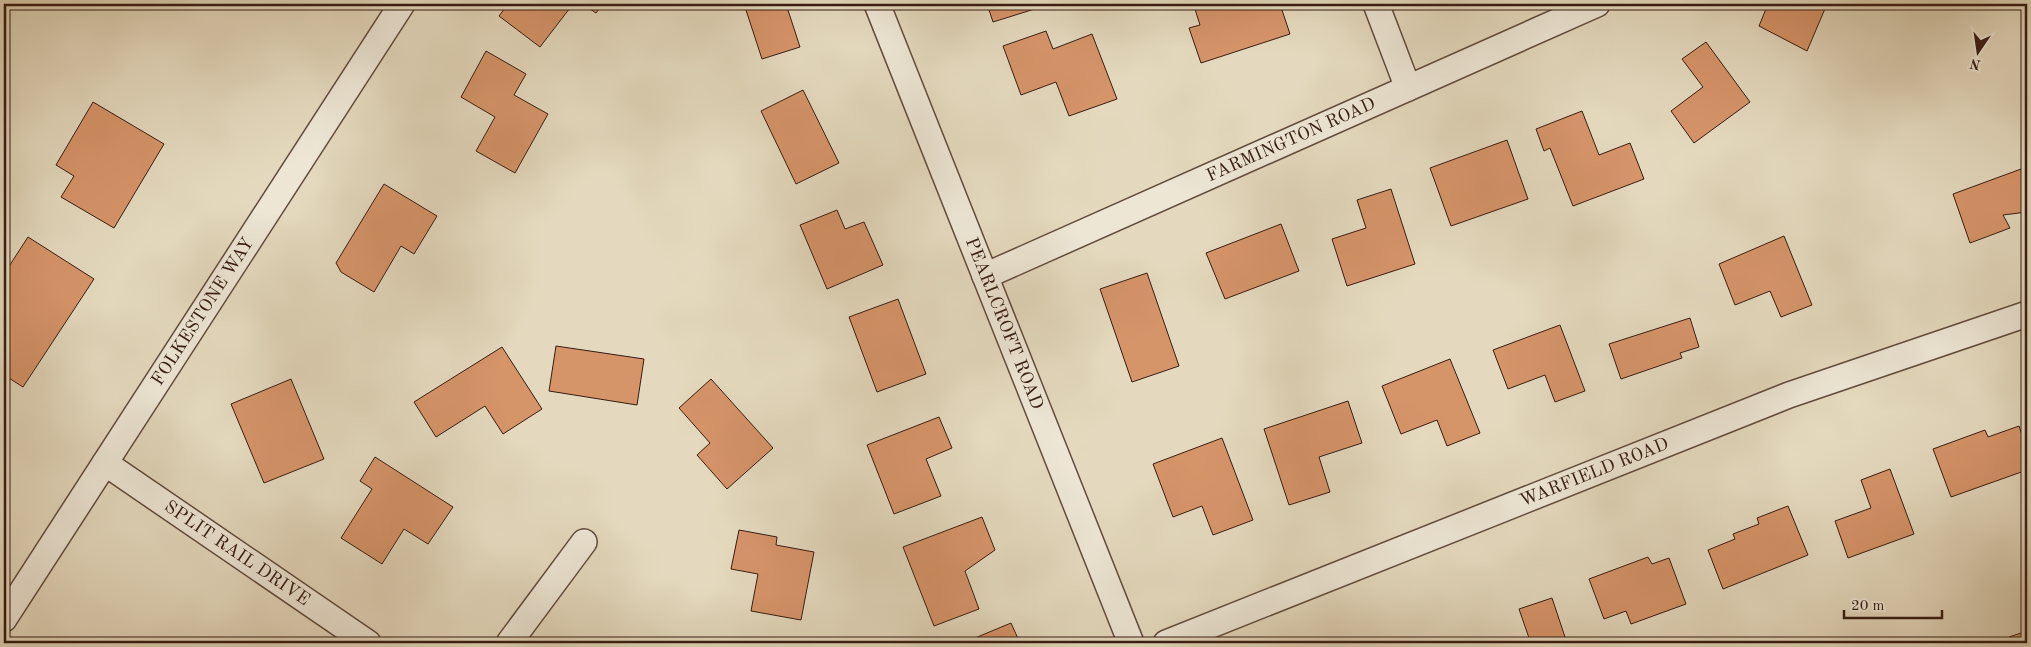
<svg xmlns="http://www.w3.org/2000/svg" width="2031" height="647" font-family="'Old Standard TT',serif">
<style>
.building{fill:#d69469;stroke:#361c12}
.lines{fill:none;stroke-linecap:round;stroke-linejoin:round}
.street-casing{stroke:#624b3d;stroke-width:28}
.street{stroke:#ede6d5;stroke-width:25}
.labels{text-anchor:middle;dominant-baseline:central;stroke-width:4.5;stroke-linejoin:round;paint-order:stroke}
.street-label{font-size:18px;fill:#361c12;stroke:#ede6d5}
</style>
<rect width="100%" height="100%" fill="#e4d9be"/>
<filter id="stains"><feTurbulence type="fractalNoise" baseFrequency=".004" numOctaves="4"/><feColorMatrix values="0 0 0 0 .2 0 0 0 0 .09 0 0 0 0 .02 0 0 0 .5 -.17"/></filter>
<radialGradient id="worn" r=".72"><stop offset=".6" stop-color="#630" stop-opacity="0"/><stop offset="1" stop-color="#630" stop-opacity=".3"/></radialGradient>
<g class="building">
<path d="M508,4H573L540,47L499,16Z"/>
<path d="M583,4H603L596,13Z"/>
<path d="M744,4H786L800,47L762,59Z"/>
<path d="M987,4H1040L1041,7L993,22Z"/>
<path d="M1202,4H1280L1290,34L1201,63L1189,28L1200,25L1194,6Z"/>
<path d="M1768,4H1827L1807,51L1759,26Z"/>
<path d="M1046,31L1053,49L1092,34L1117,99L1069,116L1056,82L1021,95L1003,46Z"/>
<path d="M1706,42L1750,102L1694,143L1671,111L1703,87L1682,59Z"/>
<path d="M486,51L526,74L514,95L548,114L515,173L476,151L495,117L461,97Z"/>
<path d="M803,90L839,163L796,184L761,111Z"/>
<path d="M93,102L164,144L114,228L61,197L74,176L56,165Z"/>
<path d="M1582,111L1599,155L1630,143L1644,179L1573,206L1550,148L1544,151L1536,129Z"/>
<path d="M1507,140L1528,199L1451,226L1430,168Z"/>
<path d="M2021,169L2027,184V212L2003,215L2010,228L1970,243L1953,194Z"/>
<path d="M384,184L437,216L414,254L401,246L374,292L341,272L336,263Z"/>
<path d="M1391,189L1415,264L1347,286L1332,239L1366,228L1357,200Z"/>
<path d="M837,210L845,229L864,222L883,265L827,289L800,225Z"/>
<path d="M1281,224L1299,271L1225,299L1206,253Z"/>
<path d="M1784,236L1812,305L1781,317L1770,291L1735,305L1719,264Z"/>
<path d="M28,237L94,279L23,387L4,375V274Z"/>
<path d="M1147,273L1179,366L1132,382L1100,289Z"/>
<path d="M898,299L926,374L877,392L849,317Z"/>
<path d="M1690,318L1699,347L1680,353L1682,358L1621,379L1609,344Z"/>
<path d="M1560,325L1585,391L1555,402L1545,375L1508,389L1493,350Z"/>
<path d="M556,346L644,359L637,405L549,391Z"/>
<path d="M502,347L542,409L503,434L485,406L436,437L414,402Z"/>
<path d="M1450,359L1480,433L1447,446L1437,420L1401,434L1382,386Z"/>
<path d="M291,379L324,459L264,483L231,404Z"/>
<path d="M711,379L773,448L727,489L697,455L710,443L679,408Z"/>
<path d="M1348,401L1362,443L1319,457L1330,492L1289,505L1264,429Z"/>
<path d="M939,417L952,448L926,459L941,496L894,514L867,445Z"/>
<path d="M2019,426L2027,450V470L1951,497L1933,449L1985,430L1988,437Z"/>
<path d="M1222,438L1253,520L1213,535L1202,506L1173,517L1153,464Z"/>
<path d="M375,457L453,507L428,544L404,529L382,564L341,538L372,489L360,481Z"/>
<path d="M1890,469L1914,534L1848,558L1835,521L1871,508L1861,480Z"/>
<path d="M1788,506L1808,555L1723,589L1708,550L1735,539L1733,534L1759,524L1757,518Z"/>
<path d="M982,517L995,550L965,571L979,609L934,626L903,547Z"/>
<path d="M739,530L777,537L776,545L814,552L801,620L751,611L758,574L731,569Z"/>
<path d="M1648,557L1652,564L1669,558L1686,604L1631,624L1626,611L1604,619L1589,579Z"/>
<path d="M1552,598L1567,643H1514L1529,638L1519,609Z"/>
<path d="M1011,623L1020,643H963Z"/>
<path d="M2027,631V643H2011L2009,637Z"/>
</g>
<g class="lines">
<defs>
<g id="street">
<path id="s1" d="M877,4L1131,643"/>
<path d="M1376,4L1408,88"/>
<path id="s2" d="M985,276L1597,4"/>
<path id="s3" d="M105,463L368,643"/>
<path id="s4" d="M4,619L402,4"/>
<path d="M509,643L584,542"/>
<path id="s5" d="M1166,643L1789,395L2027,314"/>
</g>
</defs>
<use href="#street" class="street-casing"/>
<use href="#street" class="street"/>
</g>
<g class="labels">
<g class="street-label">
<text stroke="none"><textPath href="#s2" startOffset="335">FARMINGTON ROAD</textPath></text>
<text stroke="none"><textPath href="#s4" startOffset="366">FOLKESTONE WAY</textPath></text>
<text stroke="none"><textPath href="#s1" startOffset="344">PEARLCROFT ROAD</textPath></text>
<text stroke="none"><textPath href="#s5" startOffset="461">WARFIELD ROAD</textPath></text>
<text stroke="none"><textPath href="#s3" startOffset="160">SPLIT RAIL DRIVE</textPath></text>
</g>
</g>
<rect width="2031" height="647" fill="none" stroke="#e4d9be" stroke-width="20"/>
<rect x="5" y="5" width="2021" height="637" fill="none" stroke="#361c12" stroke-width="2.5"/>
<rect x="10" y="10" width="2011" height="627" fill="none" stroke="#361c12"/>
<g transform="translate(1978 52) rotate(193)" stroke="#ede6d5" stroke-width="4" paint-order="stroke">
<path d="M0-4L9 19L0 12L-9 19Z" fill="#361c12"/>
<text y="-8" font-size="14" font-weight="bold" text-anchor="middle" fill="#361c12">N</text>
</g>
<path d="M1844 610v8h98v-8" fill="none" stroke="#361c12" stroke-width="2.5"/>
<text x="1851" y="610" font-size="15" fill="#361c12" stroke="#ede6d5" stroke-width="4" paint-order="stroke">20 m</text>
<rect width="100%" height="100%" filter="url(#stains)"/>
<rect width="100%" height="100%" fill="url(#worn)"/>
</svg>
